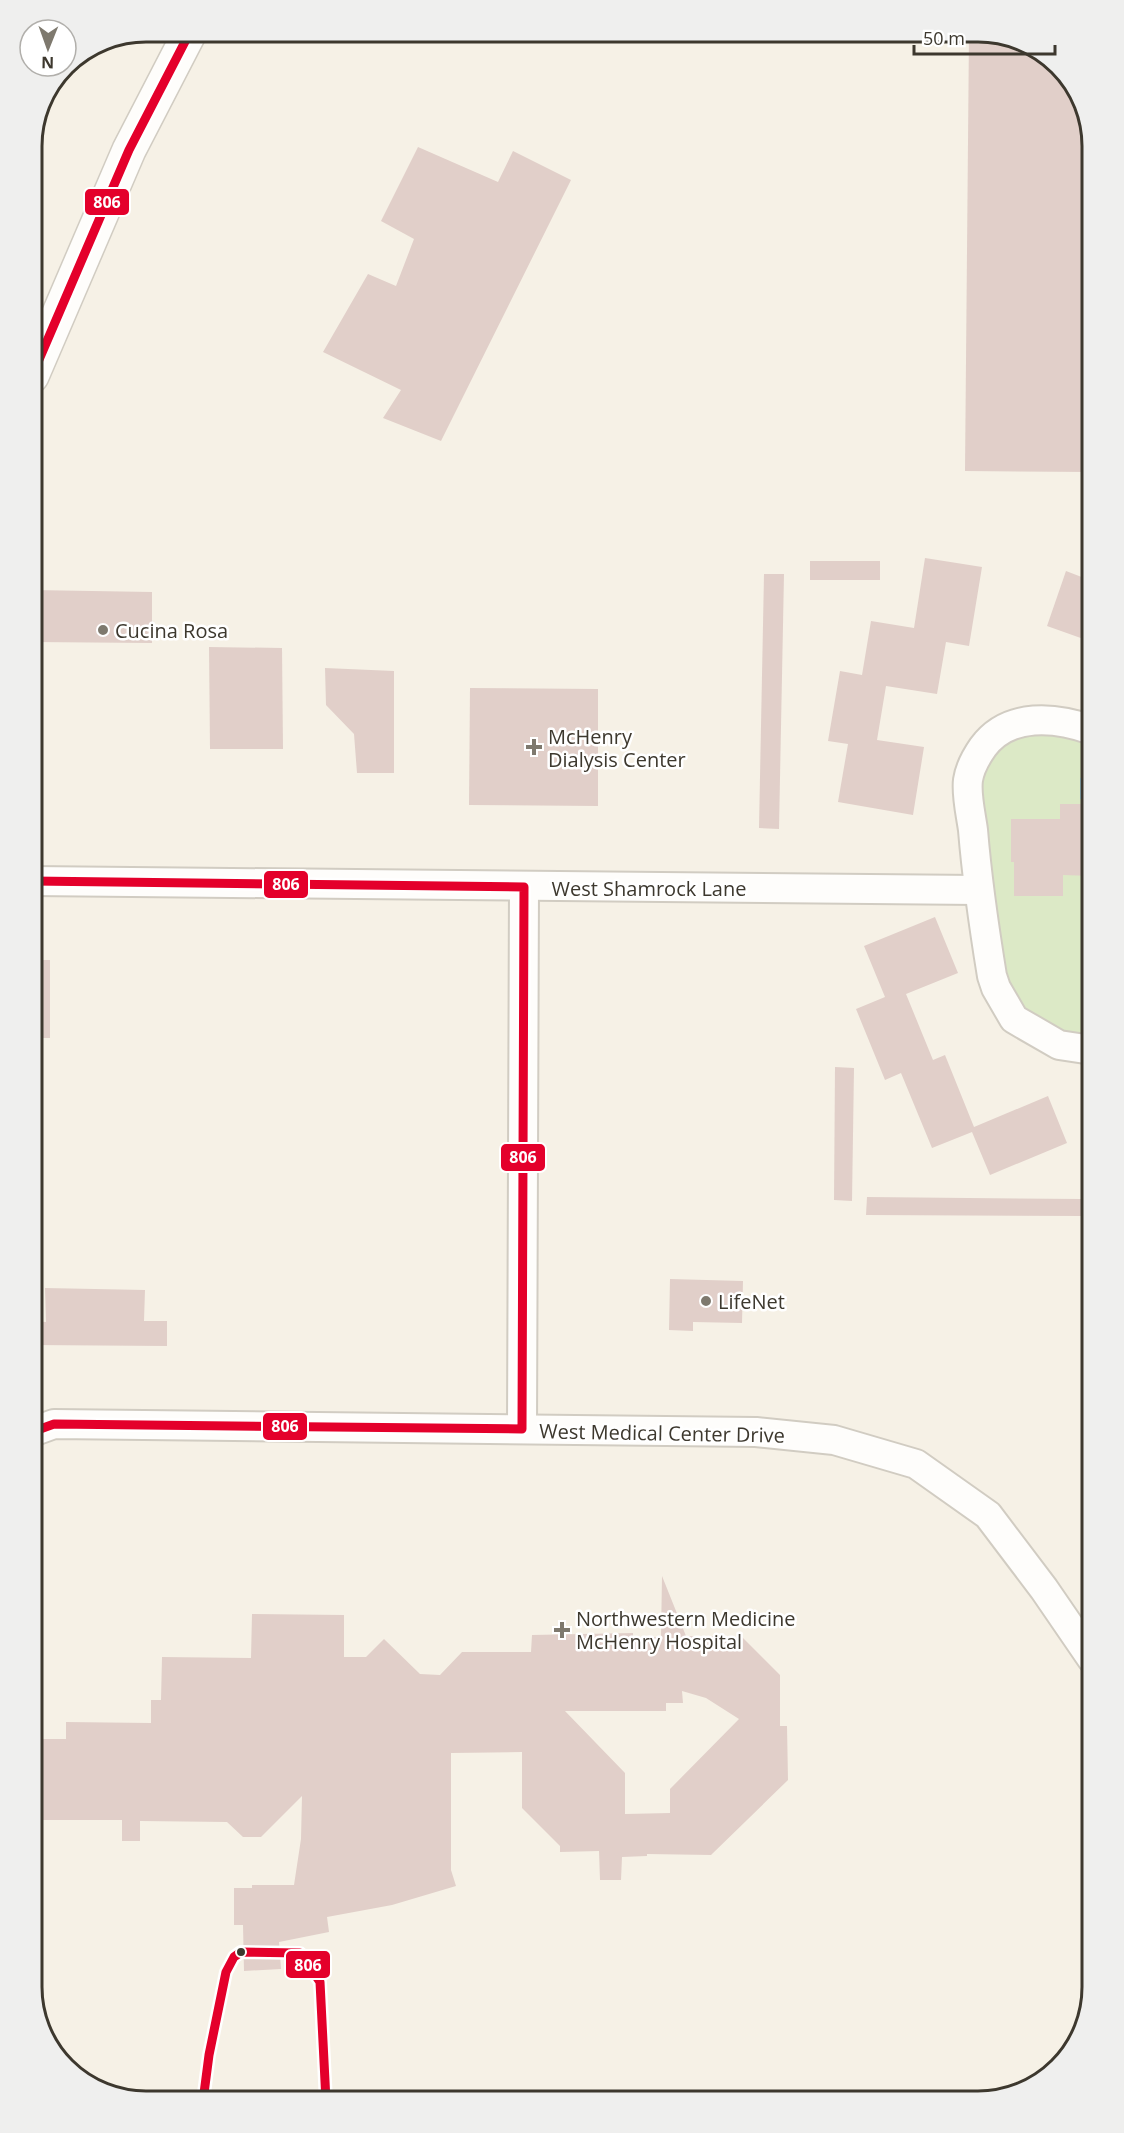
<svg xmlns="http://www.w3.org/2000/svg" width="1124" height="2133" font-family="'Open Sans',sans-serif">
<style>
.green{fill:#dce9c6}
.water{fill:#ace4f8}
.building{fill:#e1cfc9;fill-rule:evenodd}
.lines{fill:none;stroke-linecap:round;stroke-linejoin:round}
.minor-casing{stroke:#d1ccc2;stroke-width:32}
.major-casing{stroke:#d1ccc2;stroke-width:36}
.minor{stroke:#fefdfb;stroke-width:28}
.major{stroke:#fefdfb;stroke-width:33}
.bus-1-casing{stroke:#fff;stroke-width:14}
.bus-1{stroke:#e4002b;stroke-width:9}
.poi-dot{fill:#7e796e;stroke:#fff;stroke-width:2}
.bus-dot{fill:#3d382e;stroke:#fff;stroke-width:2}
.labels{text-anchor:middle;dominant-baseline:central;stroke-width:5;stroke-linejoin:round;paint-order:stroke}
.poi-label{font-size:20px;fill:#3d382e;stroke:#fff;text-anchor:start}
.street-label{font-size:20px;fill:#3d382e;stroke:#fff}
.rim{fill:none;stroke:#3d382e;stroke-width:3}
.line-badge{stroke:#fff;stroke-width:2}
.badge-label{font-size:16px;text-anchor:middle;font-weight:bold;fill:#fff}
</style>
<rect width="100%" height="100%" fill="#f6f1e6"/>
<path class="green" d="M1029,730L1092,741V1038L1064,1034L1023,1008L1005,980L978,793C990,751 991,751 1029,730Z"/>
<rect class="water" x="1080" y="778" width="12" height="21"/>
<g class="building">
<path d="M969,32H986L1047,55L1084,102L1092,146V472L965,471Z"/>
<path d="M418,147L498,182L513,151L571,180L441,441L383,418L401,390L323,352L368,274L396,286L414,239L381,221Z"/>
<path d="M925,558L982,567L969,646L946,642L937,694L886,686L877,740L924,747L913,815L838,802L848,744L828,741L840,671L862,675L871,621L914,628Z"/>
<rect x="810" y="561" width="70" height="19"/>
<path d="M1066,571L1092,581V642L1047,626Z"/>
<path d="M764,574H784L779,829L759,828Z"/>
<path d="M32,590L152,592V643L32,642Z"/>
<path d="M209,647L282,648L283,749H210Z"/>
<path d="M325,668L394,671V773H357L354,734L326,705Z"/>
<path d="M470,688L598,689V806L469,805Z"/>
<path d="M1060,804H1092V876L1063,875V896H1014V862H1011V819H1060Z"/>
<path d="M935,917L958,973L906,994L933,1060L945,1055L974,1127L1048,1096L1067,1143L990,1175L972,1132L932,1148L901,1073L885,1080L856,1009L885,997L864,946Z"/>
<rect x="32" y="960" width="18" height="78"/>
<path d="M835,1067L854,1068L852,1201L834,1200Z"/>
<path d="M867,1197L1082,1199V1216L866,1215Z"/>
<path d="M670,1279L743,1281L742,1323L693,1322V1331L669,1330Z"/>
<path d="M45,1288L145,1290L144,1321H167V1346L32,1345V1321L46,1322Z"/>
<path d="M662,1576L686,1636L742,1637L780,1675V1726H787L788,1780L711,1855L647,1854V1856L622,1857L621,1880H600L599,1851L560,1852V1846L522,1808V1752L451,1753V1870L456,1886L392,1905L327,1917L329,1932L279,1942L281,1969L244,1971L243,1925H234V1888H252V1885H294L301,1839L302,1796L261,1837H243L227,1822L140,1821V1841H122V1820H32V1739H66V1722L151,1723V1700H161L162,1657L251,1658L252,1614L344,1615V1657H366L384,1639L420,1674L440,1675L462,1652H531L532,1635L633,1633V1637H661ZM682,1691L706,1698L739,1719L670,1789V1813L625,1814V1773L565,1711H666V1703H683Z"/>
</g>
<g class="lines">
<defs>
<g id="minor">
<path d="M32,881L978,890"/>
<path d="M1092,1050L1059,1045L1014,1019L996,988L992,976C984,927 977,879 973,830C971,815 966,795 968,780C970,767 976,757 983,747C1009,712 1056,717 1092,730"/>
<path d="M522,1429L524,887"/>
<path d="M32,1432L54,1424L756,1432L834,1440L916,1464L988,1515L1044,1589L1092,1659"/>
</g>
<path id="major" d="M32,376L129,150L190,32"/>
</defs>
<use href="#minor" class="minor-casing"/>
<use href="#major" class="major-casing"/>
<use href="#minor" class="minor"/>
<use href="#major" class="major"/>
<defs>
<g id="bus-1">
<path d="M32,376L129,150L190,32"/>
<path d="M32,881L524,887L522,1429L54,1424L32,1432"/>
<path d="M203,2101L209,2055L226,1972L234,1957L241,1952L300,1953L320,1982L326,2101"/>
</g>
</defs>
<use href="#bus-1" class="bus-1-casing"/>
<use href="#bus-1" class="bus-1"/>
</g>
<g class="poi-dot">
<circle cx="103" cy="630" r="6"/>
<path d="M531 738h6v6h6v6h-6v6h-6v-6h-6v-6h6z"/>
<circle cx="706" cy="1301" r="6"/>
<path d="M559 1621h6v6h6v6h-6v6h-6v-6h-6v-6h6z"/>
</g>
<circle class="bus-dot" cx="241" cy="1952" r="5"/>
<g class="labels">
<g class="poi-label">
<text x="115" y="630">Cucina Rosa</text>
<text x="548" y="736">McHenry<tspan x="548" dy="23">Dialysis Center</tspan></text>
<text x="718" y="1301">LifeNet</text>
<text x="576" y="1618">Northwestern Medicine<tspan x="576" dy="23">McHenry Hospital</tspan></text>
</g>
<g class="street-label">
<text x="649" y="888">West Shamrock Lane</text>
<text transform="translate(662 1433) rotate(1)">West Medical Center Drive</text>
</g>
</g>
<path d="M0 0H1124V2133H0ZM146 42H978A104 104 0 0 1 1082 146V1987A104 104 0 0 1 978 2091H146A104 104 0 0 1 42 1987V146A104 104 0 0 1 146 42Z" fill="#efefee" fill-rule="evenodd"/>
<path class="rim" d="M146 42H978A104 104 0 0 1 1082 146V1987A104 104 0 0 1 978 2091H146A104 104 0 0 1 42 1987V146A104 104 0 0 1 146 42Z"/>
<g class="line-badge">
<rect x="84" y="188" width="46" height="28" rx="6" fill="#e4002b"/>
<rect x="263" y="870" width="46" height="29" rx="6" fill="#e4002b"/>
<rect x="500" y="1143" width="46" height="29" rx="6" fill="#e4002b"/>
<rect x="262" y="1412" width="46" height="29" rx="6" fill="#e4002b"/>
<rect x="285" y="1950" width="46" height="29" rx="6" fill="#e4002b"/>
</g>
<g class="badge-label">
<text x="107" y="208">806</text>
<text x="286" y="890">806</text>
<text x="523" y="1163">806</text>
<text x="285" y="1432">806</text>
<text x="308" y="1971">806</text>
</g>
<g transform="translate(48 48) rotate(181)"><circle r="28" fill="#ffffff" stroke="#b1afab" stroke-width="1.5"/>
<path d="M0-4.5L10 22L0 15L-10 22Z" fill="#7e796e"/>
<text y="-9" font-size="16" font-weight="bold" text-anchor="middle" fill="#3d382e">N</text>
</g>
<path d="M914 45v9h141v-9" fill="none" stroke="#3d382e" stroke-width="3"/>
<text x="923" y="45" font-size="18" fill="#3d382e" stroke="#ffffff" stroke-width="4.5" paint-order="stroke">50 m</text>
</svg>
